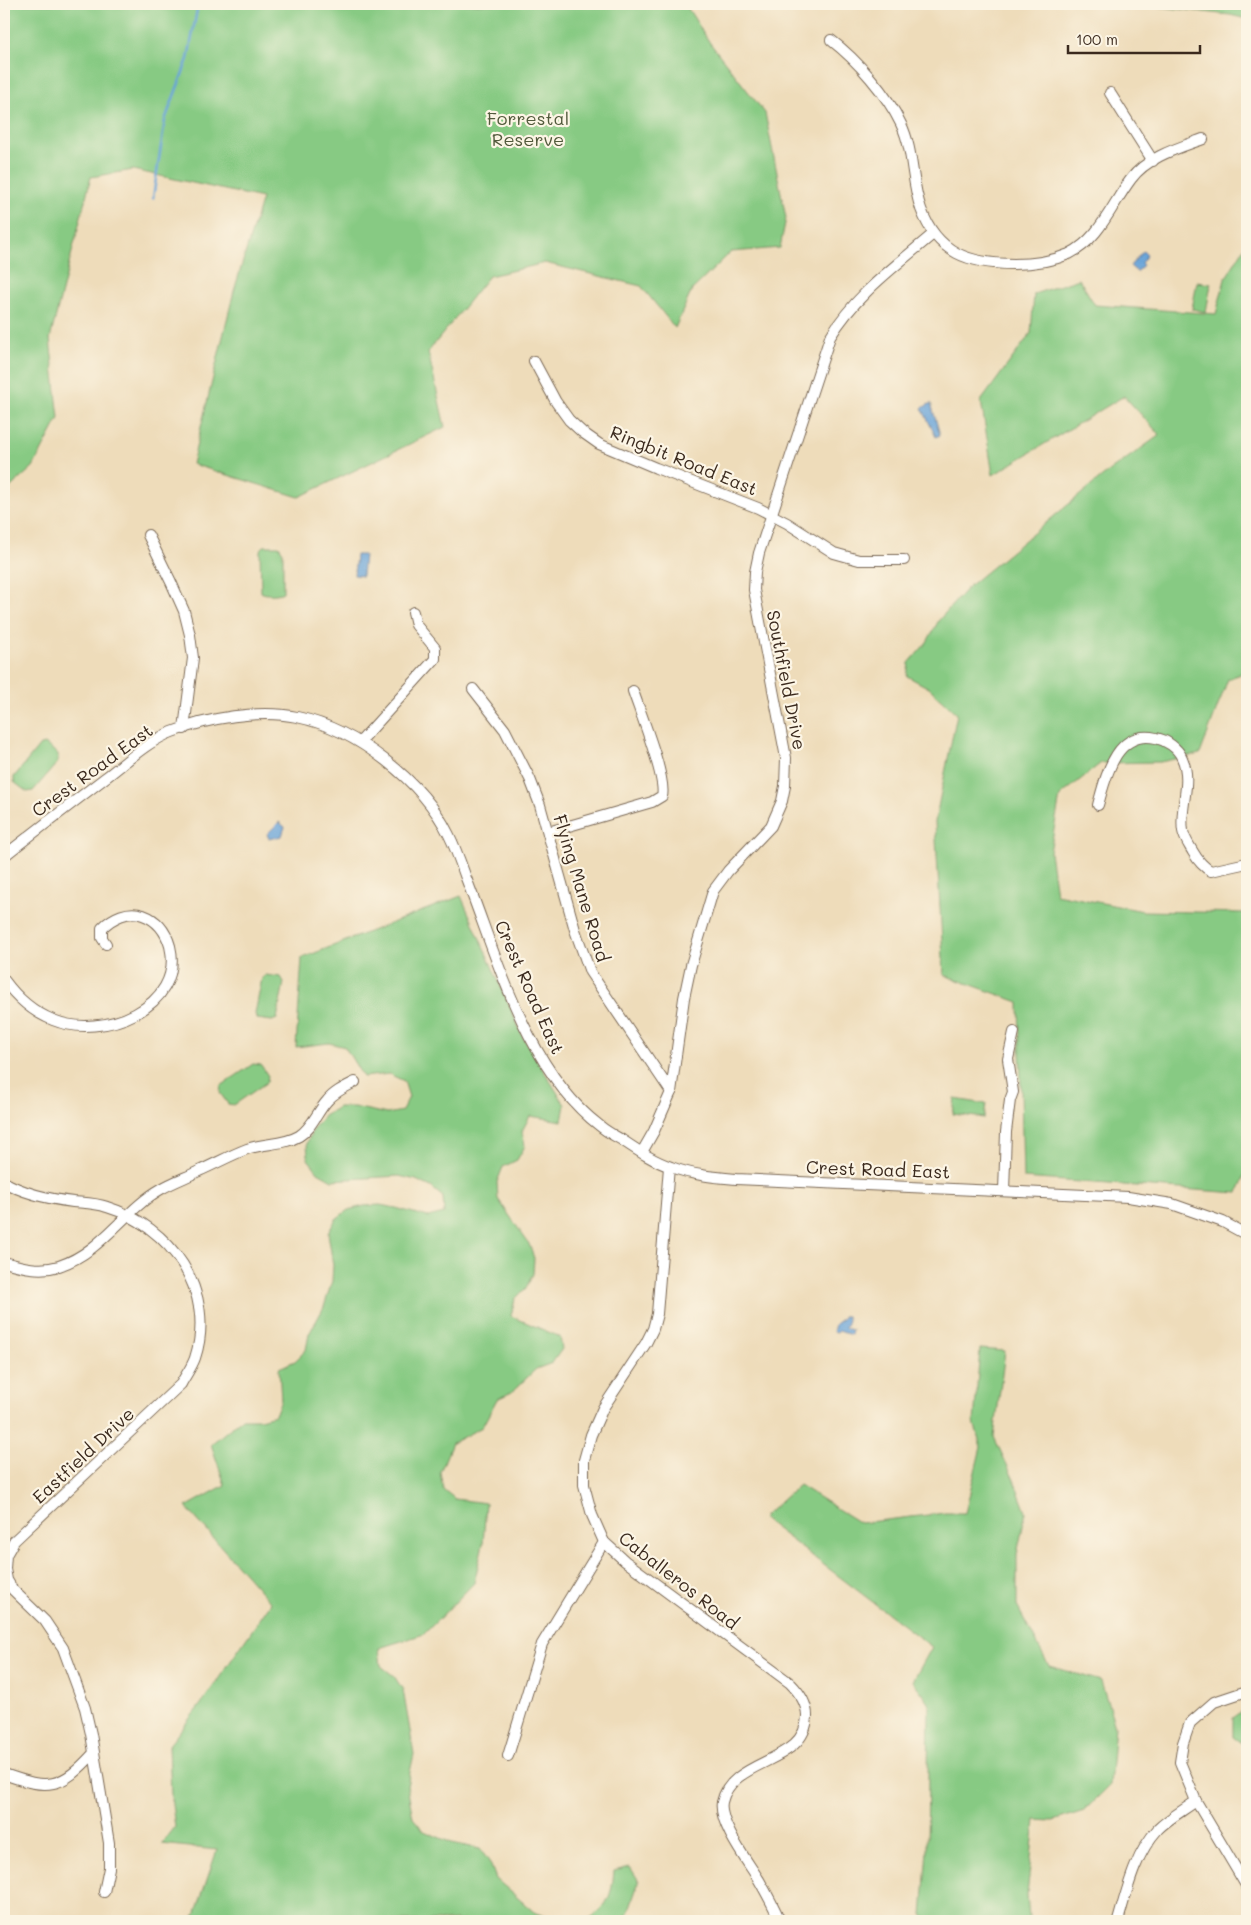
<svg xmlns="http://www.w3.org/2000/svg" width="1251" height="1925" font-family="Mali,sans-serif">
<style>
.green{fill:#87ca83;stroke:#617a50}
.water{fill:#67a3d8;stroke:#51667b}
.lines{fill:none;stroke-linecap:round;stroke-linejoin:round}
.stream{stroke:#67a3d8;stroke-width:2.5}
.minor-casing{stroke:#7a6855;stroke-width:12}
.minor{stroke:#fff;stroke-width:10}
.labels{text-anchor:middle;dominant-baseline:central;stroke-width:4.5;stroke-linejoin:round;paint-order:stroke}
.park-label{font-size:18px;fill:#525a3c;stroke:#fcf5e5}
.street-label{font-size:18px;fill:#3b2a1e;stroke:#fcf5e5}
</style>
<rect width="100%" height="100%" fill="#fcf5e5"/>
<filter id="ink" filterUnits="userSpaceOnUse"><feTurbulence type="fractalNoise" baseFrequency=".02" numOctaves="2"/><feDisplacementMap in="SourceGraphic" scale="10" xChannelSelector="R" yChannelSelector="G"/><feConvolveMatrix kernelMatrix="1 2 1 2 8 2 1 2 1" color-interpolation-filters="sRGB"/></filter>
<filter id="wash" filterUnits="userSpaceOnUse"><feTurbulence type="fractalNoise" baseFrequency=".0096" numOctaves="4" result="noise"/><feDisplacementMap in="SourceGraphic" scale="20" xChannelSelector="R" yChannelSelector="G"/><feGaussianBlur stdDeviation="1.12" result="paint"/><feColorMatrix in="noise" values="0 0 0 0 0 0 0 0 0 0 0 0 0 0 0 0 0 1.4 0 .05"/><feComposite in="paint" operator="in"/></filter>
<g filter="url(#wash)">
<rect width="100%" height="100%" fill="#eedcba"/>
<g class="green">
<path d="M4,4H685L710,43L765,113L786,218L780,248L731,252L692,290L675,328L641,286L545,263L489,276L428,352L445,427L299,497L192,464L234,291L262,198L133,170L91,177L50,339L59,418L33,467L4,493Z"/>
<path d="M1135,4H1247V19L1230,15Z"/>
<path d="M1247,243V671L1228,679L1200,754L1160,762L1101,763L1060,796L1050,852L1056,894L1143,911L1247,913V1169L1238,1193L1023,1178L1019,1002L944,975L935,822L957,714L929,688L907,676L909,663L927,642L939,620L969,586L1108,472L1160,435L1124,396L993,475L981,401L1031,333L1034,294L1079,279L1095,305L1216,314L1225,279Z"/>
<path d="M1197,282L1211,284L1206,312L1192,309Z"/>
<path d="M264,546H279L283,552V592C278,595 265,595 261,592L260,550Z"/>
<path d="M45,744L58,754V762L33,791L27,792L14,782V777L40,745Z"/>
<path d="M461,896L524,1039L565,1105L562,1121L530,1116L522,1131L525,1146L517,1160L503,1167L497,1182L498,1199L529,1244L534,1258L533,1274L526,1288L515,1299L511,1316L560,1337L562,1349L552,1363L536,1369L512,1392L497,1399L482,1427L452,1443L440,1472L443,1489L455,1499L486,1503L483,1544L474,1583L424,1634L379,1648L381,1666L394,1676L403,1690L414,1754L407,1786L413,1818L424,1831L452,1843L480,1849L490,1863L496,1879L534,1912L549,1917L572,1921H458L456,1920L450,1921H193L217,1850L162,1844L175,1827L171,1797L169,1745L201,1704L271,1603L186,1507L225,1485L211,1444L242,1419H260L275,1415L281,1400L279,1368L295,1361L306,1350L309,1334L324,1307L332,1281L333,1265L328,1233L336,1219L348,1210L364,1206L380,1205L396,1208L428,1217L444,1213L443,1197L431,1187L416,1180L399,1176L332,1180L318,1172L308,1159L307,1143L313,1129L324,1116L338,1107H354L387,1114L402,1111L409,1097L404,1081L389,1074L363,1077L345,1047L329,1043L296,1047L302,958Z"/>
<path d="M266,975L281,977L284,982L277,1019L272,1021L257,1019L255,1014L262,978Z"/>
<path d="M253,1064L261,1065L268,1076L267,1082L234,1105L228,1104L220,1093L221,1086Z"/>
<path d="M955,1099L986,1104L984,1118L953,1114Z"/>
<path d="M980,1349L1005,1351L994,1437L1014,1480L1026,1512L1017,1554V1606L1049,1666L1101,1681L1115,1726L1110,1785L1084,1811L1053,1821L1035,1820L1027,1895L1029,1916L1026,1921H932L922,1915L927,1850L929,1702L913,1681L932,1647L762,1518L799,1485L860,1523L945,1513H965L981,1447L974,1422Z"/>
<path d="M1247,1708V1747L1233,1737V1718Z"/>
<path d="M630,1867L639,1881L625,1921H585C607,1909 612,1896 614,1871Z"/>
</g>
<g class="water">
<path d="M1143,251L1147,255L1141,263L1143,265L1137,272L1130,266Z"/>
<path d="M931,403L940,435L936,437L922,408Z"/>
<path d="M356,555H364L362,576L354,575Z"/>
<path d="M279,822L285,827L282,836L269,839L267,834Z"/>
<path d="M843,1316H847L848,1320L845,1328L852,1330L851,1335L839,1331L837,1333L833,1332L835,1324L843,1318Z"/>
</g>
<g class="lines">
<path class="stream" d="M153,198L165,120L188,59L198,4"/>
</g>
</g>
<g filter="url(#ink)">
<g class="lines">
<defs>
<g id="minor">
<path d="M831,40C857,60 887,94 901,124C914,151 911,181 921,209C937,253 969,264 1014,264C1033,264 1050,262 1069,254C1099,240 1112,204 1131,179C1147,157 1178,148 1203,139"/>
<path d="M1110,93L1153,161"/>
<path d="M534,361L556,402L569,420L582,432L599,444L656,468L758,508L787,523L834,553L859,560H904"/>
<path d="M148,535L171,582L184,611L190,635L193,658L184,729"/>
<path d="M473,689L505,730L530,779L540,805L575,930L590,972L671,1092"/>
<path d="M360,742L435,659V648L416,625L413,612"/>
<path d="M1098,805C1106,776 1116,729 1156,738C1166,740 1178,748 1182,758C1193,782 1179,807 1183,831C1184,838 1189,845 1193,852C1197,859 1203,867 1211,871L1247,863"/>
<path d="M548,832L652,802L662,796C667,779 640,712 633,691"/>
<path d="M4,856C37,830 71,804 105,778C125,763 148,741 172,732C208,718 259,709 297,717C356,729 423,781 449,835C456,849 461,864 466,878C498,960 528,1072 600,1126C607,1132 615,1136 622,1140C637,1150 653,1161 671,1167C692,1175 713,1177 736,1179L1128,1197L1172,1204L1223,1222L1247,1235"/>
<path d="M4,980C17,998 33,1012 53,1020C102,1040 185,1008 170,946C166,932 157,920 143,915C128,910 113,917 102,928V938L106,944"/>
<path d="M642,1152L654,1131L671,1092L684,998L691,965L713,891L728,871L771,826L782,801L785,786L786,758L754,590L755,572L759,553L830,337C856,294 896,266 933,234"/>
<path d="M669,1167L657,1314L653,1329L646,1343L603,1408L591,1435L584,1460V1485L592,1515L604,1542L625,1561L790,1683C800,1693 807,1703 807,1716C806,1765 732,1757 722,1802C718,1823 748,1862 759,1880C767,1894 774,1907 780,1921"/>
<path d="M4,1182C25,1194 49,1199 73,1202C84,1203 96,1203 107,1207C170,1226 217,1291 195,1358C192,1367 185,1376 181,1384L14,1541L6,1555L5,1569L7,1580L13,1590L45,1621L63,1648L85,1708L91,1734L109,1843V1868L104,1892"/>
<path d="M1004,1191L1006,1132L1010,1100L1013,1092L1008,1059L1014,1032"/>
<path d="M4,1262C22,1267 40,1272 59,1266C102,1252 124,1210 161,1189C173,1182 187,1177 199,1171C215,1164 231,1155 247,1149C264,1143 284,1145 299,1136C312,1128 317,1112 327,1101C334,1092 345,1087 355,1082"/>
<path d="M1247,1691L1214,1702L1190,1723L1183,1743L1180,1762L1196,1801L1247,1887"/>
<path d="M508,1756L542,1644L604,1542"/>
<path d="M4,1774C48,1790 61,1789 93,1754"/>
<path d="M1118,1921C1127,1890 1135,1854 1158,1829C1169,1818 1184,1810 1196,1801"/>
</g>
</defs>
<use href="#minor" class="minor-casing"/>
<use href="#minor" class="minor"/>
</g>
</g>
<g class="labels">
<g class="park-label">
<text x="528" y="118">Forrestal<tspan x="528" dy="21">Reserve</tspan></text>
</g>
<g class="street-label">
<text transform="translate(684 460) rotate(22)">Ringbit Road East</text>
<text transform="translate(787 680) rotate(79)">Southfield Drive</text>
<text transform="translate(92 770) rotate(-36)">Crest Road East</text>
<text transform="translate(582 888) rotate(73)">Flying Mane Road</text>
<text transform="translate(530 987) rotate(66)">Crest Road East</text>
<text transform="translate(878 1169) rotate(2)">Crest Road East</text>
<text transform="translate(83 1455) rotate(-43)">Eastfield Drive</text>
<text transform="translate(679 1580) rotate(38)">Caballeros Road</text>
</g>
</g>
<rect width="1251" height="1925" fill="none" stroke="#fcf5e5" stroke-width="20"/>
<path d="M1068 45v8h132v-8" fill="none" stroke="#3b2a1e" stroke-width="2.5"/>
<text x="1076" y="45" font-size="15" fill="#3b2a1e" stroke="#fcf5e5" stroke-width="4" paint-order="stroke">100 m</text>
</svg>
